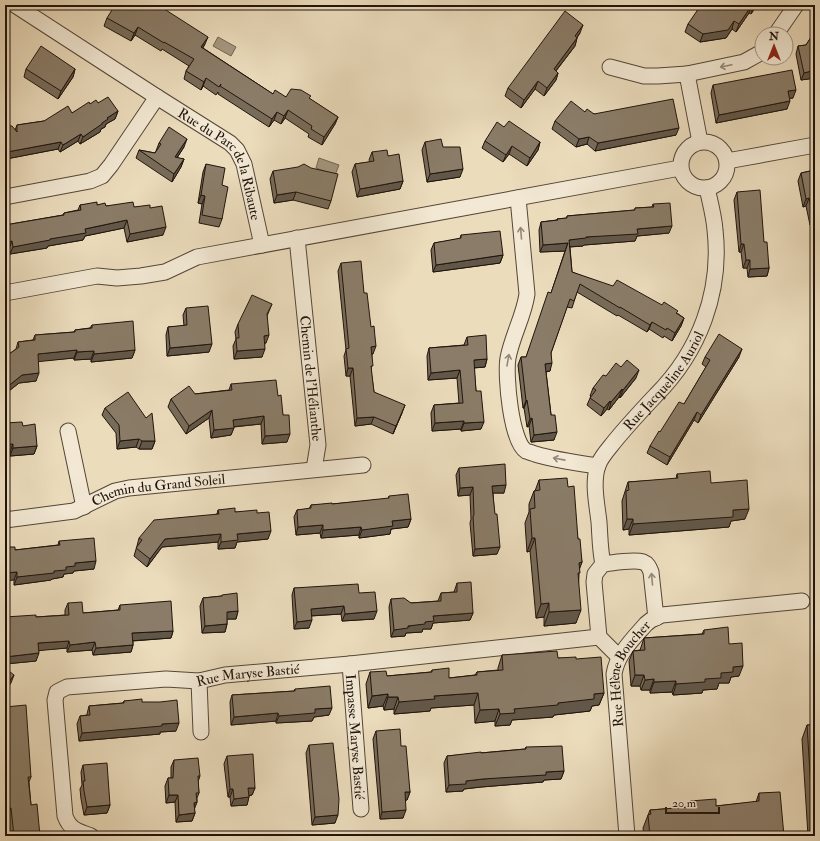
<svg xmlns="http://www.w3.org/2000/svg" width="820" height="841" font-family="'IM FELL Double Pica',serif">
<style>
.water{fill:#a69880;stroke:#716352}
.lines{fill:none;stroke-linecap:round;stroke-linejoin:round}
.street-casing{stroke:#544638;stroke-width:17}
.street{stroke:#f2e8d3;stroke-width:15}
.wall{fill:#776b59;stroke:#21140c}
.shaded-wall{fill:#615749;stroke:#21140c}
.building{fill:#8a7c68;stroke:#21140c}
.oneway{stroke:#948979}
.labels{text-anchor:middle;dominant-baseline:central;stroke-width:3;stroke-linejoin:round;paint-order:stroke}
.street-label{font-size:14px;fill:#21140c;stroke:#f2e8d3}
</style>
<rect width="100%" height="100%" fill="#ebdcbc"/>
<filter id="stains"><feTurbulence type="fractalNoise" baseFrequency=".005" numOctaves="4"/><feColorMatrix values="0 0 0 0 .2 0 0 0 0 .09 0 0 0 0 .02 0 0 0 .5 -.17"/></filter>
<radialGradient id="worn" r=".72"><stop offset=".6" stop-color="#630" stop-opacity="0"/><stop offset="1" stop-color="#630" stop-opacity=".3"/></radialGradient>
<g class="water">
<path d="M218,37L236,47L231,56L213,46Z"/>
<path d="M319,158L339,165L335,175L316,168Z"/>
</g>
<g class="lines">
<defs>
<g id="street">
<path id="s1" d="M15,5L157,97L230,143L237,150L244,164L262,245"/>
<path d="M776,34L796,5"/>
<path d="M610,67L644,76H658L687,74"/>
<circle cx="704" cy="165" r="23"/>
<path d="M700,142L687,74L744,62L762,52"/>
<path d="M727,161L815,145"/>
<path d="M5,197L90,181L102,176L111,165L157,97"/>
<path d="M518,198L527,294C524,316 512,336 508,358C505,375 511,442 526,451C529,452 533,453 535,454C555,460 577,463 598,466"/>
<path id="s2" d="M297,238L318,445L314,469"/>
<path d="M5,293L97,276L117,278L141,276L165,272L197,257L680,168"/>
<path d="M68,431L84,507"/>
<path id="s3" d="M5,520L74,511L115,491L129,488L363,465"/>
<path id="s4" d="M603,564C600,551 600,536 599,522C597,504 592,483 598,465C601,458 605,453 610,447C624,429 640,412 656,395C699,352 722,292 715,230C714,216 710,202 707,188"/>
<path d="M619,657L599,637L594,582L595,574L603,564C613,563 633,559 643,562C648,564 649,567 651,572L656,618"/>
<path id="s5" d="M350,664L361,809"/>
<path d="M199,681L201,732"/>
<path id="s6" d="M91,836C78,831 70,830 65,816L55,700L57,692L67,687L166,679L199,681L225,675L350,664L599,637"/>
<path id="s7" d="M627,836L614,674C617,654 633,639 646,624L651,620L662,615L802,601"/>
</g>
</defs>
<use href="#street" class="street-casing"/>
<use href="#street" class="street"/>
</g>
<g class="wall">
<path d="M727,5H757L751,14L749,13L736,32L732,29L726,38L700,42L685,32L688,24L724,8Z"/>
<path d="M107,18L205,44L203,48L273,94L286,97L310,99L338,117L335,124L322,145L308,137L309,134L285,118L281,124L274,120L269,127L218,94V92L216,95L203,86L201,90L184,79L186,71L189,66L162,49L161,51L135,35L131,41L104,26Z"/>
<path d="M815,31V78L801,80L796,54L798,46L806,45Z"/>
<path d="M580,33L577,38L575,46L556,71L558,73L556,80L544,96L535,89L521,108L505,96L508,88Z"/>
<path d="M26,69H75L73,77L58,99L24,77Z"/>
<path d="M713,85L793,98H789L787,109L716,123L711,93Z"/>
<path d="M98,103L118,111L115,119L106,124L105,127L101,129L100,132L80,144L78,141L60,152L58,149L6,159L10,126L15,130L17,125L44,121L72,113L90,104Z"/>
<path d="M585,112L594,114L676,135L595,151L587,144L576,147L552,129L555,121Z"/>
<path d="M504,127L540,142L538,150L527,166L509,154L503,162L482,148L485,141Z"/>
<path d="M425,142L443,147L460,177L427,182L422,150Z"/>
<path d="M159,143L184,147L177,158L184,159L181,167L172,182L136,158L139,150L155,153L156,151Z"/>
<path d="M372,152L388,156L403,181L400,189L357,197L352,172L355,164L370,162L369,160Z"/>
<path d="M206,164L222,185V219L219,227L199,223L202,204L198,203L203,172Z"/>
<path d="M815,170V225H810L806,206L803,207L798,181L801,173Z"/>
<path d="M273,171L331,201L328,209L293,200L274,203L270,179Z"/>
<path d="M737,192L764,242L769,268L767,276L748,277L747,268H743L741,252H739L734,200Z"/>
<path d="M653,204L669,233L637,236L635,241L584,245L583,246L570,247L572,272L677,313L684,318L681,326L672,341L664,336L663,338L649,329L647,332L618,315L617,316L577,292L572,308L567,307L551,353L550,371L546,372L554,440L531,442L529,426L527,427L524,408H523L518,365L521,357H526L551,293L565,251L540,252L539,230L541,222L557,220V219L567,218V216L635,210V208L652,207Z"/>
<path d="M80,205H97L106,206L150,208L163,235L127,242L124,228L85,236L83,240L48,246L47,248L10,254L9,249L5,250V225L63,215L64,213L78,210Z"/>
<path d="M461,235L503,255L500,263L433,272L431,250L434,243L460,239Z"/>
<path d="M341,263L364,293L373,354H372L371,371L374,392L402,413L393,434L371,424L355,426L350,376H346L344,356L346,350L338,271Z"/>
<path d="M272,304L267,316L266,343H265L262,357L234,359L233,346L236,339L235,332L238,324Z"/>
<path d="M186,308L209,352L167,356L166,335L168,327L184,326L183,315Z"/>
<path d="M92,325L135,350L132,358L91,362V359L74,360V358L38,361L36,381L19,383L5,394V357L16,349L18,342L33,340L35,335L74,332L75,330L90,328Z"/>
<path d="M467,337L487,359L485,367L474,368L476,391L481,429L461,431V429L432,431L431,413L434,405L459,403L457,378L428,380L427,356L429,348L464,345Z"/>
<path d="M705,357H739L698,423L694,420L667,465L647,453L650,446L684,404L706,367L702,364Z"/>
<path d="M606,376L636,378L620,398L619,397L609,410L607,409L601,416L587,405L591,396H590L593,388Z"/>
<path d="M231,384L278,396L283,415L287,442L262,444L261,424L234,427L231,435L211,438L209,418L186,434L168,407L171,399L195,394L229,390Z"/>
<path d="M105,408L155,441L152,449H139L136,447L117,449L116,433L102,415Z"/>
<path d="M5,423L23,426L37,446L34,454L10,456V452L5,453Z"/>
<path d="M459,468L504,493H493L497,554L473,556L470,523L471,519L470,495L458,496L456,475Z"/>
<path d="M677,474L711,483L745,519L731,521L729,527L629,535V529L623,530L622,501L628,482L676,479Z"/>
<path d="M539,480L568,487L578,539L582,562L579,569V576L576,623L544,626V617L536,618L530,551L527,552L525,523L529,512V504L534,491H535Z"/>
<path d="M389,496L411,519L408,527L391,529L390,534L359,538V535L321,538L320,533L296,535L294,517L297,510L309,509L311,505L332,504L388,499Z"/>
<path d="M218,510L235,512L257,513L268,539L237,542L235,548L218,549V542L162,547L147,567L134,556L137,546L139,538L217,514Z"/>
<path d="M59,541L94,569L74,571L73,573L64,574L63,577L52,579L51,580L14,585V580L15,550L58,545Z"/>
<path d="M457,583L473,613L470,620L433,623L431,629H423L422,632L406,633L405,636L391,637L389,607L391,599L411,603L438,601L441,593L454,592Z"/>
<path d="M294,588L359,593L374,619L342,621L341,614L311,616L309,628L294,629L292,595Z"/>
<path d="M222,595L238,611L236,619H227V624L225,632L202,633L200,606L203,598L222,596Z"/>
<path d="M68,603L83,613L118,610L120,605L173,631L171,638L133,641V645L131,652L93,655L92,650L67,652V648L39,650L36,661L5,664V617H36L65,615V610Z"/>
<path d="M704,630L729,644L739,676L731,677L729,683H719L717,689L703,690L702,693L673,695L672,692L650,693V690H641L640,686H631L629,661L633,651L640,650L644,638L702,634Z"/>
<path d="M502,655L576,659L604,693L599,705L592,706L590,711L554,715L553,717L512,720L510,725L495,726V721L475,723L474,705L431,708L430,711L394,714V709L384,710L383,706L368,708L366,684L370,672L387,676L431,672L432,670L449,678L475,675L477,672L498,670V668Z"/>
<path d="M295,689L329,715L314,717L312,721L276,723V721L231,725L230,702L232,695L294,691Z"/>
<path d="M124,701L142,702L176,731L160,732V734L79,741L77,724L80,716L87,715V714L89,706L123,703Z"/>
<path d="M5,707L31,777L29,782L31,805L40,836H10L8,815L6,816L5,807Z"/>
<path d="M807,725H815V836H808L802,739Z"/>
<path d="M376,731L401,746L410,792L407,800H405L403,818L380,819L373,739Z"/>
<path d="M309,745L335,823L312,825L306,753Z"/>
<path d="M526,747L564,771L561,779L544,780L543,782L481,787L464,789L463,791L446,792L444,763L447,756L525,749Z"/>
<path d="M227,756L255,788L252,795L249,796L247,805L231,806L230,797H228L224,764Z"/>
<path d="M174,760L200,776L198,782L199,793L197,798V802L194,809L195,813L192,821L176,822L175,802L166,803L165,786L168,778H171V767Z"/>
<path d="M83,765L110,805L107,813L84,815L81,799L80,789L82,785L81,772Z"/>
<path d="M759,793L784,836H644L643,828L650,810L688,807L690,801L716,806L756,802Z"/>
</g>
<g class="shaded-wall">
<path d="M752,5L749,13L736,32L739,24Z"/>
<path d="M754,5H757L751,14L753,6Z"/>
<path d="M734,21L732,29L726,38L700,42L703,34Z"/>
<path d="M583,25L580,33L572,44L575,36Z"/>
<path d="M138,27L135,35L131,41L134,33Z"/>
<path d="M208,37L205,44L198,54L201,47Z"/>
<path d="M577,38L575,46L551,77L554,69Z"/>
<path d="M75,69L73,77L58,99L61,91Z"/>
<path d="M815,70V78L801,80L804,73Z"/>
<path d="M558,73L556,80L544,96L547,88Z"/>
<path d="M206,78L203,86L201,90L204,82Z"/>
<path d="M538,81L535,89L521,108L524,100Z"/>
<path d="M796,90L793,98L785,99L788,91Z"/>
<path d="M790,101L787,109L716,123L719,115Z"/>
<path d="M288,110L285,118L281,124L284,116Z"/>
<path d="M118,111L115,119L106,124L105,127L101,129L100,132L80,144L83,137L102,123L107,118Z"/>
<path d="M277,112L274,120L269,127L272,119Z"/>
<path d="M338,117L335,124L322,145L324,137Z"/>
<path d="M679,128L676,135L595,151L598,143Z"/>
<path d="M81,134L78,141L60,152L63,145Z"/>
<path d="M589,137L587,144L576,147L579,139Z"/>
<path d="M187,139L184,147L172,165L175,157Z"/>
<path d="M61,142L58,149L6,159L5,160V154L7,152Z"/>
<path d="M540,142L538,150L527,166L530,158Z"/>
<path d="M512,146L509,154L503,162L506,155Z"/>
<path d="M184,159L181,167L172,182L174,174Z"/>
<path d="M463,169L460,177L427,182L430,174Z"/>
<path d="M403,181L400,189L357,197L360,189Z"/>
<path d="M296,192L293,200L274,203L277,195Z"/>
<path d="M201,195L205,196L202,204L198,203Z"/>
<path d="M809,198L806,206L803,207L806,199Z"/>
<path d="M815,217V225H810L813,218Z"/>
<path d="M127,220L124,228L85,236L83,240L48,246L47,248L10,254L13,247L50,239L85,229Z"/>
<path d="M672,226L669,233L637,236L635,241L584,245L583,246L566,247L569,240L637,229Z"/>
<path d="M166,227L163,235L127,242L130,234Z"/>
<path d="M12,241L9,249L5,250V243Z"/>
<path d="M568,243L565,251L540,252L543,245Z"/>
<path d="M741,244H744L741,252H739Z"/>
<path d="M503,255L500,263L433,272L436,265Z"/>
<path d="M746,260H750L747,268H743Z"/>
<path d="M769,268L767,276L748,277L750,269Z"/>
<path d="M684,318L681,326L672,341L675,333Z"/>
<path d="M652,322L649,329L647,332L650,325Z"/>
<path d="M269,335L266,343L261,344L264,336Z"/>
<path d="M212,344L209,352L167,356L170,348Z"/>
<path d="M376,346L373,354L369,355L371,347Z"/>
<path d="M265,349L262,357L234,359L237,351Z"/>
<path d="M742,349L739,357L698,423L701,415Z"/>
<path d="M77,350L74,358L35,362L38,354Z"/>
<path d="M135,350L132,358L91,362L94,354Z"/>
<path d="M94,351L91,359L74,360L77,352Z"/>
<path d="M487,359L485,367L471,368L474,360Z"/>
<path d="M552,363L550,371L542,372L545,364Z"/>
<path d="M348,368H353L350,376H346Z"/>
<path d="M460,370L457,378L428,380L431,373Z"/>
<path d="M639,370L636,378L620,398L623,390Z"/>
<path d="M39,373L36,381L19,383L5,394L6,388L22,375Z"/>
<path d="M622,389L619,397L609,410L611,402Z"/>
<path d="M527,400L524,408H523L526,401Z"/>
<path d="M610,401L607,409L601,416L604,408Z"/>
<path d="M405,405L402,413L393,434L396,426Z"/>
<path d="M212,410L209,418L186,434L189,426Z"/>
<path d="M697,412L694,420L667,465L670,457Z"/>
<path d="M264,416L261,424L230,427L233,420Z"/>
<path d="M374,417L371,424L355,426L357,418Z"/>
<path d="M532,418L529,426L527,427L530,419Z"/>
<path d="M464,421L461,429L432,431L435,423Z"/>
<path d="M484,422L481,429L461,431L464,423Z"/>
<path d="M234,428L231,435L211,438L214,430Z"/>
<path d="M557,432L554,440L531,442L534,435Z"/>
<path d="M290,434L287,442L262,444L265,436Z"/>
<path d="M139,439L136,447L117,449L120,441Z"/>
<path d="M142,441H155L152,449H139Z"/>
<path d="M13,444L10,452L5,453V445Z"/>
<path d="M37,446L34,454L10,456L13,448Z"/>
<path d="M506,485L504,493H490L492,486Z"/>
<path d="M473,487L470,495L458,496L460,488Z"/>
<path d="M749,509L745,519L731,521L729,527L629,535L633,524L733,510Z"/>
<path d="M411,519L408,527L391,529L390,534L359,538L362,530L392,521Z"/>
<path d="M627,519H633L629,529L623,530Z"/>
<path d="M323,525L320,533L296,535L298,527Z"/>
<path d="M361,527L359,535L321,538L323,530Z"/>
<path d="M271,531L268,539L237,542L235,548L218,549L221,542L237,534Z"/>
<path d="M221,534L218,542L162,547L147,567L150,559L165,539Z"/>
<path d="M532,538H535L530,551L527,552Z"/>
<path d="M500,547L497,554L473,556L475,549Z"/>
<path d="M96,561L94,569L74,571L73,573L64,574L63,577L52,579L51,580L14,585L17,577L54,571L75,563Z"/>
<path d="M582,562L577,576L579,563Z"/>
<path d="M17,572L14,580L5,581V573Z"/>
<path d="M549,603L544,617L536,618L541,604Z"/>
<path d="M344,606L341,614L308,616L311,609Z"/>
<path d="M581,610L576,623L544,626L549,612Z"/>
<path d="M238,611L236,619H224L227,612Z"/>
<path d="M377,611L374,619L342,621L345,614Z"/>
<path d="M473,613L470,620L433,623L431,629H423L422,632L406,633L405,636L391,637L394,630L425,622L433,616Z"/>
<path d="M312,620L309,628L294,629L297,622Z"/>
<path d="M227,624L225,632L202,633L205,626Z"/>
<path d="M173,631L171,638L129,641L132,633Z"/>
<path d="M69,641L67,648L35,651L38,643Z"/>
<path d="M95,642L92,650L67,652L70,645Z"/>
<path d="M133,645L131,652L93,655L96,648Z"/>
<path d="M39,653L36,661L5,664V657Z"/>
<path d="M743,666L739,676L731,677L729,683H719L717,689L703,690L702,693L673,695L676,684L705,679L721,673L733,667Z"/>
<path d="M14,675L11,683L5,691V687Z"/>
<path d="M635,675H644L640,686H631Z"/>
<path d="M654,679L650,690H641L645,680Z"/>
<path d="M676,681L672,692L650,693L654,682Z"/>
<path d="M478,693L474,705L431,708L430,711L394,714L399,702L434,696Z"/>
<path d="M604,693L599,705L592,706L590,711L554,715L553,717L512,720L510,725L495,726L500,714L514,709L558,703L594,694Z"/>
<path d="M388,694L383,706L368,708L372,696Z"/>
<path d="M388,697H398L394,709L384,710Z"/>
<path d="M332,708L329,715L314,717L312,721L276,723L279,716L315,709Z"/>
<path d="M499,709L495,721L475,723L480,710Z"/>
<path d="M278,713L276,721L231,725L234,717Z"/>
<path d="M179,723L176,731L160,732V734L79,741L82,733L162,724Z"/>
<path d="M564,771L561,779L544,780L543,782L481,787L464,789L463,791L446,792L449,785L466,781L546,772Z"/>
<path d="M248,788H255L252,795L246,796Z"/>
<path d="M230,789H233L230,797H228Z"/>
<path d="M405,792H410L407,800H402Z"/>
<path d="M169,795H178L175,802L166,803Z"/>
<path d="M6,797H8L5,804V801Z"/>
<path d="M249,797L247,805L231,806L234,799Z"/>
<path d="M197,802L194,810V803Z"/>
<path d="M110,805L107,813L84,815L87,807Z"/>
<path d="M8,808H11L8,815L6,816Z"/>
<path d="M406,810L403,818L380,819L382,812Z"/>
<path d="M195,813L192,821L176,822L179,815Z"/>
<path d="M338,815L335,823L312,825L315,817Z"/>
<path d="M813,822H815V836H808Z"/>
</g>
<g class="building">
<path d="M115,5H158L208,37L201,47L273,94L275,90L286,97L291,89L301,90L311,96L309,98L338,117L324,137L311,129L312,126L288,110L284,116L277,112L272,119L220,86L221,84L219,87L206,78L204,82L186,71L194,59L164,42V43L138,27L134,33L107,18Z"/>
<path d="M701,5H719L724,8L727,5H754L753,6L752,5L739,24L734,21L728,30L703,34L688,24Z"/>
<path d="M565,11L583,25L575,36L577,38L554,69L558,73L547,88L538,81L524,100L508,88Z"/>
<path d="M815,31V70L804,73L798,46L806,45Z"/>
<path d="M41,46L75,69L61,91L26,69Z"/>
<path d="M792,70L796,90L788,91L790,101L719,115L713,85Z"/>
<path d="M108,97L118,111L107,118L108,119L102,123V124L83,137L81,134L63,145L61,142L7,152V154H5V117L9,122L10,126H12L17,132V125L44,121L68,106L72,113L89,102L90,104L96,100L98,103Z"/>
<path d="M673,99L679,128L598,143L589,137L579,139L555,121L571,101L585,112L587,109L594,114Z"/>
<path d="M509,121L540,142L530,158L512,146L506,155L485,141L497,122L504,127Z"/>
<path d="M169,127L187,139L175,157L184,159L174,174L139,150L155,153L161,144L159,143Z"/>
<path d="M441,139L443,147H460L463,169L430,174L425,142Z"/>
<path d="M387,150L388,156L399,154L403,181L360,189L355,164L374,161L372,152Z"/>
<path d="M206,164L225,168L222,185L228,187L222,219L202,215L205,196L201,195Z"/>
<path d="M304,164L311,168L338,174L331,201L296,192L277,195L273,171L298,167Z"/>
<path d="M815,170V217L813,218L809,198L806,199L801,173Z"/>
<path d="M760,190L764,242H767L769,268L750,269V260H746L744,244H741L737,192Z"/>
<path d="M97,202V205L105,203L106,206L133,202L134,207L150,205V208L162,206L166,227L130,234L127,220L85,229L86,233L50,239V240L13,247L12,241L5,243V225L64,215V213L81,210L80,205Z"/>
<path d="M670,203L672,226L637,229L638,234L586,237V238L569,240L572,272L613,286L617,280L662,305L664,302L678,311L676,313L684,318L675,333L667,328L666,330L652,322L650,325L620,307V308L580,284L574,301L570,299L551,353L552,363L545,364L551,415H555L557,432L534,435L532,418L530,419L527,400L526,401L521,357H526L548,292L551,293L568,243L543,245L541,222L558,220L557,219L567,218V216L635,210V208L654,207L653,204Z"/>
<path d="M500,231L503,255L436,265L434,243L461,238V235Z"/>
<path d="M361,261L364,293H367L371,327L374,326L375,337L376,346L371,347L373,366H371L374,392L405,405L396,426L374,417L357,418L353,368H348L346,349L349,348L341,263Z"/>
<path d="M252,295L272,304L267,314L269,335L264,336L265,349L237,351L236,338H239L238,324Z"/>
<path d="M208,306L212,344L170,348L168,327L187,325L186,308Z"/>
<path d="M133,321L135,350L94,354V351L77,352V350L38,354L39,373L22,375L6,388L5,387V357L19,347L18,342L35,340V335L75,332V330L92,328V325Z"/>
<path d="M719,334L742,349L701,415L697,412L670,457L650,446L659,431L660,432L679,402L684,404L710,360L705,357Z"/>
<path d="M486,335L487,359L474,360L476,391H481L484,422L464,423V421L435,423L434,405L463,403L460,370L431,373L429,348L468,345L467,337Z"/>
<path d="M627,360L639,370L623,390L622,389L611,402L610,401L604,408L590,398L596,390L593,388L603,375L606,376L616,363L621,367Z"/>
<path d="M276,380L278,396L281,395L283,415H289L290,434L265,436L264,416L233,420L234,428L214,430L212,410L189,426L171,399L189,386L195,394L232,390L231,384Z"/>
<path d="M128,392L146,418L152,413L155,441H142L139,439L120,441L119,425L105,408Z"/>
<path d="M22,422L23,426L35,424L37,446L13,448V444L5,445V423Z"/>
<path d="M505,464L506,485L492,486L495,514H497L500,547L475,549L473,516L474,515L473,487L460,488L459,468Z"/>
<path d="M710,471L711,483L747,480L749,509L733,510V517L633,524V519H627L626,491L629,490L628,482L678,478L677,474Z"/>
<path d="M567,478L568,487L574,486L578,539H580L582,562L579,563L580,573H578L581,610L549,612V603L541,604L535,538H532L530,509L535,508L534,491L540,490L539,480Z"/>
<path d="M408,494L411,519L392,521L393,526L362,530L361,527L323,530V525L298,527L297,510L311,508V505L332,503V504L389,498V496Z"/>
<path d="M235,508V512L257,510V513L269,512L271,531L237,534L238,540L221,542V534L165,539L150,559L136,548L142,540L139,538L154,520L219,514L218,510Z"/>
<path d="M94,538L96,561L75,563V566L66,567V570L54,571V573L17,577V572L5,573V547H15V550L60,545L59,541Z"/>
<path d="M471,582L473,613L433,616L434,621L425,622V624L408,626V628L394,630L391,599L404,598L411,603L441,601V593L457,592V583Z"/>
<path d="M358,584L359,593L375,592L377,611L345,614L344,606L311,609L312,620L297,622L294,588Z"/>
<path d="M237,593L238,611L227,612V624L205,626L203,598L222,596V595Z"/>
<path d="M171,601L173,631L132,633L133,645L96,648L95,642L70,645L69,641L38,643L39,653L5,657V617L36,615V617L69,615L68,603L82,602L83,613L120,610V605Z"/>
<path d="M728,627L729,644L742,643L743,666L733,667V672L721,673V678L705,679V682L676,684V681L654,682V679L645,680L644,675H635L633,651L645,650L644,638L704,634V630Z"/>
<path d="M557,651L558,658L576,657V659L601,657L604,693L594,694V699L558,703V705L514,709L515,713L500,714L499,709L480,710L478,693L434,696L435,699L399,702L398,697H388V694L372,696L370,672L386,671L387,676L432,672V670L449,668V678L477,675V672L503,670L502,655Z"/>
<path d="M5,668L14,675L5,687Z"/>
<path d="M330,686L332,708L315,709V713L279,716L278,713L234,717L232,695L295,691V689Z"/>
<path d="M142,699V702H160L177,700L179,723L162,724V726L82,733L80,716L90,715L89,706L124,703V701Z"/>
<path d="M26,705L31,777H28L31,805L37,804L40,836H14L11,808H8V797H6L5,781V707Z"/>
<path d="M807,725H815V822H813Z"/>
<path d="M400,729L401,746H406L410,792H405L406,810L382,812L376,731Z"/>
<path d="M333,743L339,799L338,815L315,817L309,745Z"/>
<path d="M562,746L564,771L546,772V775L483,779L466,781V784L449,785L447,756L481,752V753L526,749V747Z"/>
<path d="M253,754L255,788H248L249,797L234,799L233,789H230L227,756Z"/>
<path d="M198,758L200,776H198L199,793H196L197,802L194,803L195,813L179,815L178,795H169L168,778H173L174,760Z"/>
<path d="M107,763L110,805L87,807L84,791L83,781H85L83,765Z"/>
<path d="M780,792L784,836H650L648,815L651,814L650,810L690,807V801L716,799V806L759,801V793Z"/>
<path d="M557,833V836H532L531,834Z"/>
</g>
<defs><path id="oneway-shaft" d="M-6 0H5M1.5-3L5.5 0L1.5 3" fill="none" stroke-width="1.6" stroke-linecap="round" stroke-linejoin="round"/></defs>
<g class="oneway">
<use href="#oneway-shaft" transform="translate(726 66) rotate(168)"/>
<use href="#oneway-shaft" transform="translate(521 233) rotate(-95)"/>
<use href="#oneway-shaft" transform="translate(508 360) rotate(-80)"/>
<use href="#oneway-shaft" transform="translate(559 459) rotate(-169)"/>
<use href="#oneway-shaft" transform="translate(652 579) rotate(-95)"/>
</g>
<g class="labels">
<g class="street-label">
<text stroke="none"><textPath href="#s1" startOffset="267">Rue du Parc de la Ribaute</textPath></text>
<text stroke="none"><textPath href="#s2" startOffset="141">Chemin de l'Hélianthe</textPath></text>
<text stroke="none"><textPath href="#s4" startOffset="207">Rue Jacqueline Auriol</textPath></text>
<text stroke="none"><textPath href="#s3" startOffset="158">Chemin du Grand Soleil</textPath></text>
<text stroke="none"><textPath href="#s6" startOffset="352">Rue Maryse Bastié</textPath></text>
<text stroke="none"><textPath href="#s7" startOffset="167">Rue Hélène Boucher</textPath></text>
<text stroke="none"><textPath href="#s5" startOffset="73">Impasse Maryse Bastié</textPath></text>
</g>
</g>
<rect width="820" height="841" fill="none" stroke="#ebdcbc" stroke-width="20"/>
<rect x="6" y="6" width="808" height="829" fill="none" stroke="#21140c" stroke-width="2"/>
<rect x="10" y="10" width="800" height="821" fill="none" stroke="#21140c"/>
<g transform="translate(774 46)"><circle r="19" fill="#f2e8d3" stroke="#9e9383"/>
<path d="M0-3L7 15L0 10L-7 15Z" fill="#8f2418"/>
<text y="-6" font-size="11" font-weight="bold" text-anchor="middle" fill="#21140c">N</text>
</g>
<path d="M666 807v6h53v-6" fill="none" stroke="#21140c" stroke-width="2"/>
<text x="672" y="807" font-size="12" fill="#21140c" stroke="#f2e8d3" stroke-width="3" paint-order="stroke">20 m</text>
<rect width="100%" height="100%" filter="url(#stains)"/>
<rect width="100%" height="100%" fill="url(#worn)"/>
</svg>
